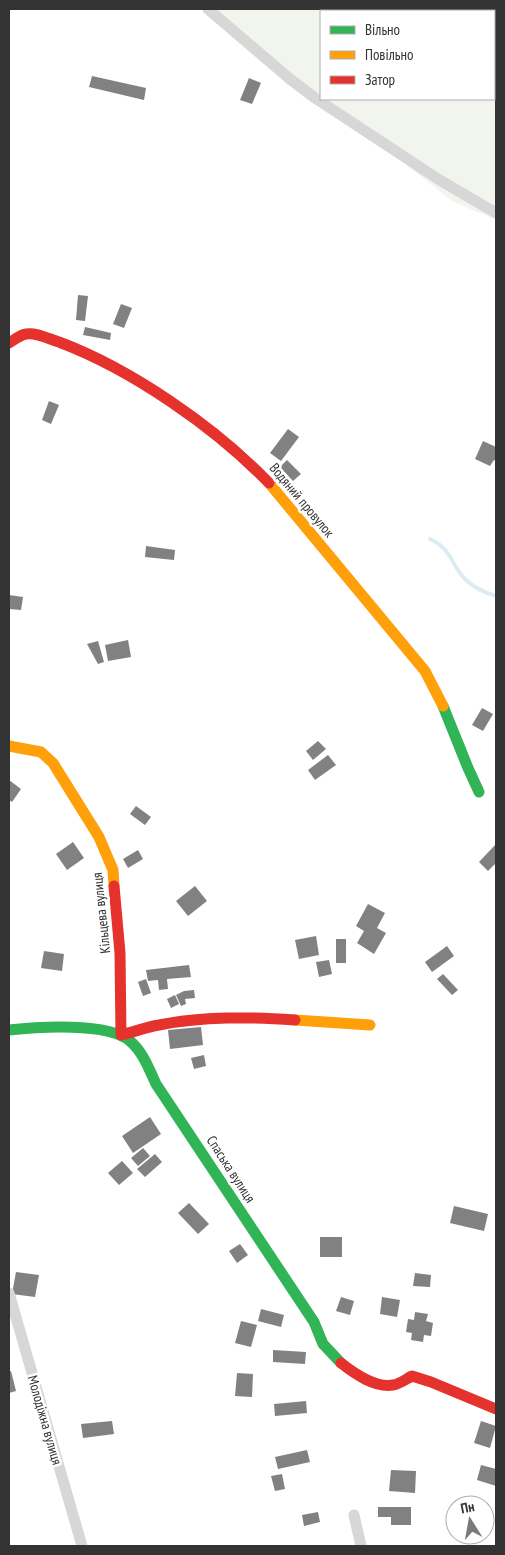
<svg xmlns="http://www.w3.org/2000/svg" width="505" height="1555" font-family="'PT Sans Narrow',sans-serif">
<style>
.green{fill:#f1f5ed}
.lines{fill:none;stroke-linecap:round;stroke-linejoin:round}
.stream{stroke:#ddebf3;stroke-width:4}
.building{fill:#818181}
.street{stroke:#d7d7d7;stroke-width:11}
.fast{stroke:#30b455;stroke-width:11}
.slow{stroke:#ff9f0a;stroke-width:11}
.jam{stroke:#e5322d;stroke-width:11}
.labels{text-anchor:middle;dominant-baseline:central;stroke-width:5;stroke-linejoin:round;paint-order:stroke}
.street-label{font-size:14px;fill:#333;stroke:#fff}
</style>
<rect width="100%" height="100%" fill="#fff"/>
<path class="green" d="M209,9H496V220L452,201L323,99H494V11H321V97Z"/>
<g class="lines">
<path class="stream" d="M430,539C452,549 451,565 465,579C473,587 486,593 496,596"/>
</g>
<g class="building">
<path d="M92,76L146,88L144,100L89,87Z"/>
<path d="M249,78L261,83L252,104L240,100Z"/>
<path d="M78,295L88,296L85,321L76,320Z"/>
<path d="M121,304L132,308L124,328L113,324Z"/>
<path d="M85,327L111,333L110,340L83,335Z"/>
<path d="M49,401L59,405L51,424L42,420Z"/>
<path d="M288,429L299,437L281,461L270,453Z"/>
<path d="M483,441L496,447V461L494,460L490,466L475,459Z"/>
<path d="M287,460L301,474L293,481L280,467Z"/>
<path d="M146,546L175,550L174,560L145,557Z"/>
<path d="M9,595L23,597L21,610L9,609Z"/>
<path d="M128,640L131,657L108,661L105,645Z"/>
<path d="M98,641L104,662L98,664L87,644Z"/>
<path d="M482,708L493,714L483,731L472,725Z"/>
<path d="M318,741L326,749L313,760L306,751Z"/>
<path d="M328,755L336,765L315,780L308,770Z"/>
<path d="M9,780L21,789L12,802L9,800Z"/>
<path d="M136,806L151,817L145,825L130,814Z"/>
<path d="M73,842L84,858L67,870L56,854Z"/>
<path d="M496,844V863L488,871L479,862Z"/>
<path d="M138,850L143,859L128,868L123,859Z"/>
<path d="M195,886L207,901L188,916L176,901Z"/>
<path d="M368,904L385,913L377,928L386,933L374,954L357,943L364,931L356,926Z"/>
<path d="M316,936L319,955L299,959L295,940Z"/>
<rect x="336" y="939" width="10" height="24"/>
<path d="M447,946L454,956L432,972L425,962Z"/>
<path d="M44,951L64,954L62,971L41,968Z"/>
<path d="M329,960L332,974L319,977L316,962Z"/>
<path d="M189,965L191,977L167,979L168,989L159,990L158,980L148,981L146,970Z"/>
<path d="M443,974L458,990L452,995L437,979Z"/>
<path d="M146,979L151,993L143,996L138,982Z"/>
<path d="M194,990L195,998L185,999L186,1004L181,1006L176,995L184,991Z"/>
<path d="M175,995L179,1004L171,1008L167,999Z"/>
<path d="M201,1027L203,1045L170,1049L168,1030Z"/>
<path d="M204,1055L206,1066L194,1069L191,1058Z"/>
<path d="M150,1117L161,1134L133,1153L122,1136Z"/>
<path d="M143,1148L150,1156L138,1166L131,1158Z"/>
<path d="M155,1154L162,1162L145,1177L137,1169Z"/>
<path d="M122,1161L133,1173L119,1185L108,1173Z"/>
<path d="M189,1203L209,1224L198,1234L178,1213Z"/>
<path d="M454,1206L488,1214L484,1231L450,1223Z"/>
<rect x="320" y="1237" width="22" height="20"/>
<path d="M240,1244L248,1255L237,1263L229,1251Z"/>
<path d="M16,1272L39,1275L35,1297L12,1294Z"/>
<path d="M415,1273L431,1275L430,1287L413,1286Z"/>
<path d="M341,1297L354,1301L350,1315L336,1311Z"/>
<path d="M382,1297L400,1300L397,1317L380,1314Z"/>
<path d="M261,1309L284,1315L281,1327L258,1321Z"/>
<path d="M415,1312L428,1314L426,1321L433,1323L431,1336L424,1335L423,1342L411,1340L412,1333L406,1332L408,1319L414,1320Z"/>
<path d="M241,1321L257,1325L251,1347L235,1343Z"/>
<path d="M273,1350L306,1352L305,1364L273,1362Z"/>
<path d="M11,1371L16,1391L9,1393V1372Z"/>
<path d="M237,1373L253,1374L252,1397L235,1396Z"/>
<path d="M306,1401L307,1413L275,1416L274,1404Z"/>
<path d="M112,1421L114,1434L83,1438L81,1424Z"/>
<path d="M481,1421L496,1426L490,1448L474,1443Z"/>
<path d="M307,1450L310,1462L278,1469L275,1457Z"/>
<path d="M481,1465L496,1469V1486L477,1480Z"/>
<path d="M391,1470L416,1471L415,1493L389,1491Z"/>
<path d="M282,1474L285,1489L275,1491L271,1476Z"/>
<path d="M464,1501L478,1504V1505H463Z"/>
<path d="M378,1507H411V1525H391V1517H378Z"/>
<path d="M318,1512L320,1522L304,1526L302,1515Z"/>
</g>
<g class="lines">
<g class="street">
<path d="M208,9L290,79L315,98L438,179L496,213"/>
<path d="M9,1293L82,1546"/>
<path d="M354,1515L361,1546"/>
</g>
<g class="fast">
<path d="M443,706L468,768L479,792"/>
<path d="M9,1030C37,1027 108,1022 130,1041C143,1052 149,1069 156,1084L314,1322L323,1344L341,1363"/>
</g>
<g class="slow">
<path d="M269,483L425,671L443,706"/>
<path d="M9,746L41,752L53,763L99,837L113,870L114,886"/>
<path d="M295,1020L370,1025"/>
</g>
<g class="jam">
<path d="M9,343C14,340 20,335 26,334C36,332 49,339 59,342C131,369 215,427 269,483"/>
<path d="M114,886L120,953L121,1035C134,1032 146,1027 159,1025C204,1016 250,1017 295,1020"/>
<path d="M341,1363C355,1374 375,1388 393,1385C400,1384 406,1379 412,1376L431,1382L496,1409"/>
</g>
</g>
<g class="labels">
<g class="street-label">
<text transform="translate(302 500) rotate(50)">Водяний провулок</text>
<text transform="translate(101 913) rotate(-96)">Кільцева вулиця</text>
<text transform="translate(231 1169) rotate(57)">Спаська вулиця</text>
<text transform="translate(45 1420) rotate(74)">Молодіжна вулиця</text>
</g>
</g>
<rect width="505" height="1555" fill="none" stroke="#333333" stroke-width="20"/>
<rect x="320" y="10" width="175" height="90" fill="#ffffff" stroke="#adadad"/>
<rect x="330" y="26" width="25" height="8" fill="#30b455" stroke="#adadad"/>
<text x="365" y="35" font-size="15" fill="#333333">Вільно</text>
<rect x="330" y="51" width="25" height="8" fill="#ff9f0a" stroke="#adadad"/>
<text x="365" y="60" font-size="15" fill="#333333">Повільно</text>
<rect x="330" y="76" width="25" height="8" fill="#e5322d" stroke="#adadad"/>
<text x="365" y="85" font-size="15" fill="#333333">Затор</text>
<g transform="translate(470 1520) rotate(349)"><circle r="24" fill="#ffffff" stroke="#adadad"/>
<path d="M0-4L9 19L0 12L-9 19Z" fill="#7a7a7a"/>
<text y="-8" font-size="14" font-weight="bold" text-anchor="middle" fill="#333333">Пн</text>
</g>
</svg>
